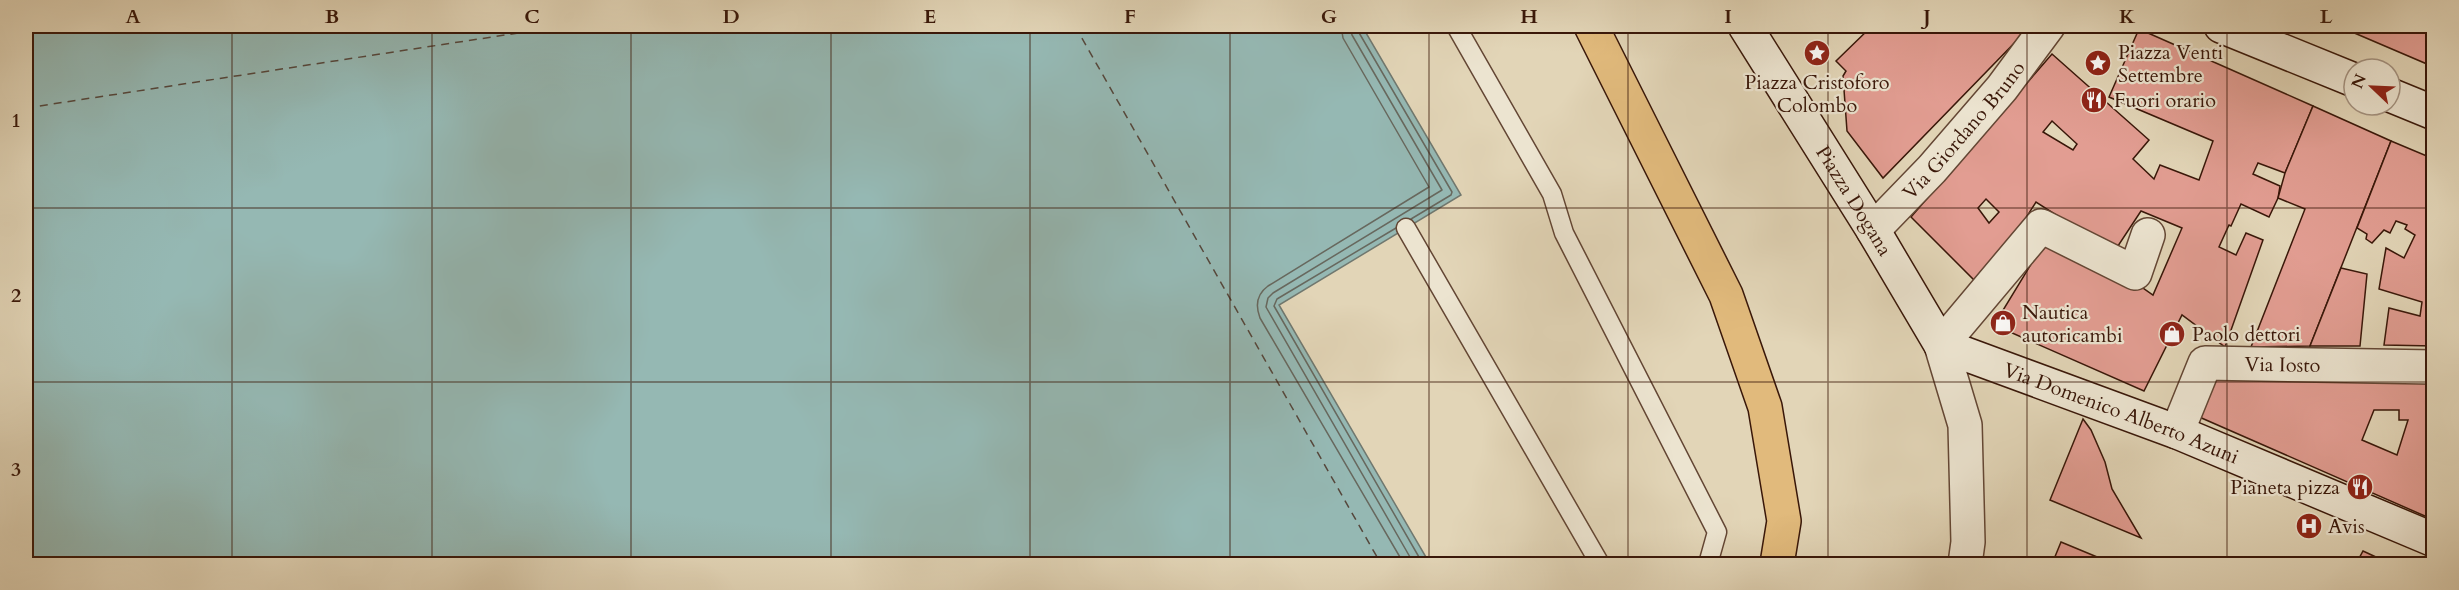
<svg xmlns="http://www.w3.org/2000/svg" width="2459" height="590" font-family="Cardo,serif">
<style>
.water{fill:#95b8b3;stroke:#70786f;stroke-width:1.5}
.lines{fill:none;stroke-linecap:round;stroke-linejoin:round}
.shore{stroke:#67685e;stroke-width:1.5}
.ferry{stroke:#55473c;stroke-width:1.5;stroke-dasharray:8 6;stroke-linecap:butt}
.building{fill:#e29d92;stroke:#391709;stroke-width:1.5;fill-rule:evenodd}
.lane-casing{stroke:#634634;stroke-width:21}
.street-casing{stroke:#634634;stroke-width:36}
.secondary-casing{stroke:#391709;stroke-width:36}
.primary-casing{stroke:#391709;stroke-width:36}
.lane{stroke:#ece4d0;stroke-width:18}
.street{stroke:#ece4d0;stroke-width:33}
.secondary{stroke:#ece4d0;stroke-width:33}
.primary{stroke:#e1ba7c;stroke-width:33}
.grid{fill:none;stroke:#391709;stroke-width:1.5;stroke-opacity:0.55}
.labels{text-anchor:middle;dominant-baseline:central;stroke-width:4.5;stroke-linejoin:round;paint-order:stroke}
.poi-label{font-size:20px;fill:#391709;stroke:#ece4d0;text-anchor:start}
.street-label{font-size:20px;fill:#391709;stroke:#ece4d0}
.neatline{fill:none;stroke:#391709;stroke-width:2}
.grid-label{font-size:20px;text-anchor:middle;font-weight:bold;fill:#391709}
</style>
<rect width="100%" height="100%" fill="#e2d5b7"/>
<filter id="stains"><feTurbulence type="fractalNoise" baseFrequency=".00333" numOctaves="4"/><feColorMatrix values="0 0 0 0 .2 0 0 0 0 .09 0 0 0 0 .02 0 0 0 .5 -.17"/></filter>
<radialGradient id="worn" r=".72"><stop offset=".6" stop-color="#630" stop-opacity="0"/><stop offset="1" stop-color="#630" stop-opacity=".3"/></radialGradient>
<path class="water" d="M26,26H1362L1461,195L1279,305L1430,564H26Z"/>
<g class="lines">
<g class="shore">
<path d="M1341,26L1343,38L1429,187L1268,286C1257,294 1255,305 1260,318L1404,564"/>
<path d="M1350,26L1352,35L1442,190L1273,293L1268,298L1266,307L1414,564"/>
<path d="M1357,26L1358,31L1452,192L1451,195L1411,219"/>
<path d="M1396,228L1277,299L1274,306L1423,564"/>
</g>
<g class="ferry">
<path d="M1075,26L1381,564"/>
<path d="M26,108L564,26"/>
</g>
</g>
<g class="building">
<path d="M1872,26H2019L2025,32L1883,178L1847,131L1843,76L1846,71L1836,61Z"/>
<path d="M2338,26H2434V67Z"/>
<path d="M2139,29L2313,106L2285,173L2258,163L2253,174L2280,186L2278,198L2269,217L2241,204L2231,226L2229,225L2219,247L2236,255L2246,233L2263,240L2225,347L2182,315L2144,391L1994,325L2044,243L2110,265L2153,295L2182,228L2141,211L2114,252L2036,202L1982,288L1911,217L2052,54L2149,140L2133,159L2154,179L2160,165L2199,180L2213,141L2109,97ZM2052,121L2077,144L2073,150L2043,132ZM1986,199L1999,212L1989,223L1978,208Z"/>
<path d="M2313,106L2391,141L2310,346L2251,347L2305,209L2278,198L2285,173Z"/>
<path d="M2391,141L2434,159V346L2384,345L2389,308L2420,316L2422,302L2379,289L2386,248L2404,258L2415,235L2405,229L2407,225L2396,221L2390,233L2384,230L2372,243L2366,239L2367,234L2357,228Z"/>
<path d="M2341,268L2367,274L2360,346H2310Z"/>
<path d="M2214,377L2434,378V520L2197,416ZM2374,410H2399V420H2408L2397,455L2362,440Z"/>
<path d="M2083,419L2091,430L2105,462L2112,489L2141,538L2050,500Z"/>
<path d="M2061,542L2114,564H2052Z"/>
<path d="M2363,551L2391,564H2356Z"/>
</g>
<g class="lines">
<defs>
<g id="lane">
<path d="M1456,26L1552,194L1564,233L1717,532L1708,564"/>
<path d="M1406,228L1600,564"/>
</g>
<g id="street">
<path id="s1" d="M1873,230L1932,169L2002,88L2048,26"/>
<path id="s2" d="M2177,432L2205,363L2434,367"/>
<path d="M1965,564L1968,542L1965,425L1941,345L2041,226L2135,273L2148,235"/>
</g>
<g id="secondary">
<path id="s3" d="M1745,26L1873,230L1941,345L2177,432L2434,540"/>
<path d="M2221,26L2354,80"/>
<path d="M2390,95L2434,113"/>
</g>
<path id="primary" d="M1591,26L1726,295L1765,407L1784,521L1777,564"/>
</defs>
<use href="#lane" class="lane-casing"/>
<use href="#street" class="street-casing"/>
<use href="#secondary" class="secondary-casing"/>
<use href="#primary" class="primary-casing"/>
<use href="#lane" class="lane"/>
<use href="#street" class="street"/>
<use href="#secondary" class="secondary"/>
<use href="#primary" class="primary"/>
</g>
<path class="grid" d="M232,26V564M432,26V564M631,26V564M831,26V564M1030,26V564M1230,26V564M1429,26V564M1628,26V564M1828,26V564M2027,26V564M2227,26V564M26,208H2434M26,382H2434"/>
<defs>
<symbol id="sight-disc" viewBox="-11 -11 22 22"><circle r="9.5" fill="#8f2418" stroke="#ece4d0"/><path d="M0-6L1.8-2.2L6-1.7L2.9 1.2L3.7 5.4L0 3.3L-3.7 5.4L-2.9 1.2L-6-1.7L-1.8-2.2Z" fill="#fff"/></symbol>
<symbol id="restaurant-disc" viewBox="-11 -11 22 22"><circle r="9.5" fill="#8f2418" stroke="#ece4d0"/><path d="M-5-6h1v4h1v-4h1v4h1v-4h1v5L-1.5 .5V6h-2V.5L-5-1ZM5-6V6H3V1.5H1.5Q1.5-4 5-6Z" fill="#fff"/></symbol>
<symbol id="shop-disc" viewBox="-11 -11 22 22"><circle r="9.5" fill="#8f2418" stroke="#ece4d0"/><path d="M-5-2.5h2.3a2.7 3.5 0 0 1 5.4 0H5L5.5 6h-11ZM-1.5-2.5h3a1.5 2.3 0 0 0-3 0Z" fill="#fff"/></symbol>
<symbol id="hospital-disc" viewBox="-11 -11 22 22"><circle r="9.5" fill="#8f2418" stroke="#ece4d0"/><path d="M-5-5h3v3.5h4V-5h3V5h-3V1.5h-4V5h-3Z" fill="#fff"/></symbol>
</defs>
<g fill-rule="evenodd">
<use href="#sight-disc" x="1802" y="38" width="30" height="30"/>
<use href="#sight-disc" x="2083" y="48" width="30" height="30"/>
<use href="#restaurant-disc" x="2079" y="85" width="30" height="30"/>
<use href="#shop-disc" x="1988" y="308" width="30" height="30"/>
<use href="#shop-disc" x="2157" y="319" width="30" height="30"/>
<use href="#restaurant-disc" x="2345" y="472" width="30" height="30"/>
<use href="#hospital-disc" x="2294" y="511" width="30" height="30"/>
</g>
<g class="labels">
<g class="poi-label">
<text x="2118" y="52">Piazza Venti<tspan x="2118" dy="23">Settembre</tspan></text>
<text x="1817" y="82" text-anchor="middle">Piazza Cristoforo<tspan x="1817" dy="23">Colombo</tspan></text>
<text x="2114" y="100">Fuori orario</text>
<text x="2022" y="312">Nautica<tspan x="2022" dy="23">autoricambi</tspan></text>
<text x="2192" y="334">Paolo dettori</text>
<text x="2340" y="487" text-anchor="end">Pianeta pizza</text>
<text x="2328" y="526">Avis</text>
</g>
<g class="street-label">
<text stroke="none"><textPath href="#s1" startOffset="135">Via Giordano Bruno</textPath></text>
<text stroke="none"><textPath href="#s3" startOffset="206">Piazza Dogana</textPath></text>
<text stroke="none"><textPath href="#s2" startOffset="152">Via Iosto</textPath></text>
<text stroke="none"><textPath href="#s3" startOffset="567">Via Domenico Alberto Azuni</textPath></text>
</g>
</g>
<rect width="2459" height="590" fill="none" stroke="#e2d5b7" stroke-width="66"/>
<g transform="translate(2372 87) rotate(293)"><circle r="28" fill="#ece4d0" stroke="#a49280" stroke-width="1.5"/>
<path d="M0-4.5L10 22L0 15L-10 22Z" fill="#8f2418"/>
<text y="-9" font-size="16" font-weight="bold" text-anchor="middle" fill="#391709">N</text>
</g>
<rect x="33" y="33" width="2393" height="524" class="neatline"/>
<g class="grid-label">
<text x="133" y="23">A</text>
<text x="332" y="23">B</text>
<text x="532" y="23">C</text>
<text x="731" y="23">D</text>
<text x="930" y="23">E</text>
<text x="1130" y="23">F</text>
<text x="1329" y="23">G</text>
<text x="1529" y="23">H</text>
<text x="1728" y="23">I</text>
<text x="1927" y="23">J</text>
<text x="2127" y="23">K</text>
<text x="2326" y="23">L</text>
<text x="16" y="127">1</text>
<text x="16" y="302">2</text>
<text x="16" y="476">3</text>
</g>
<rect width="100%" height="100%" filter="url(#stains)"/>
<rect width="100%" height="100%" fill="url(#worn)"/>
</svg>
